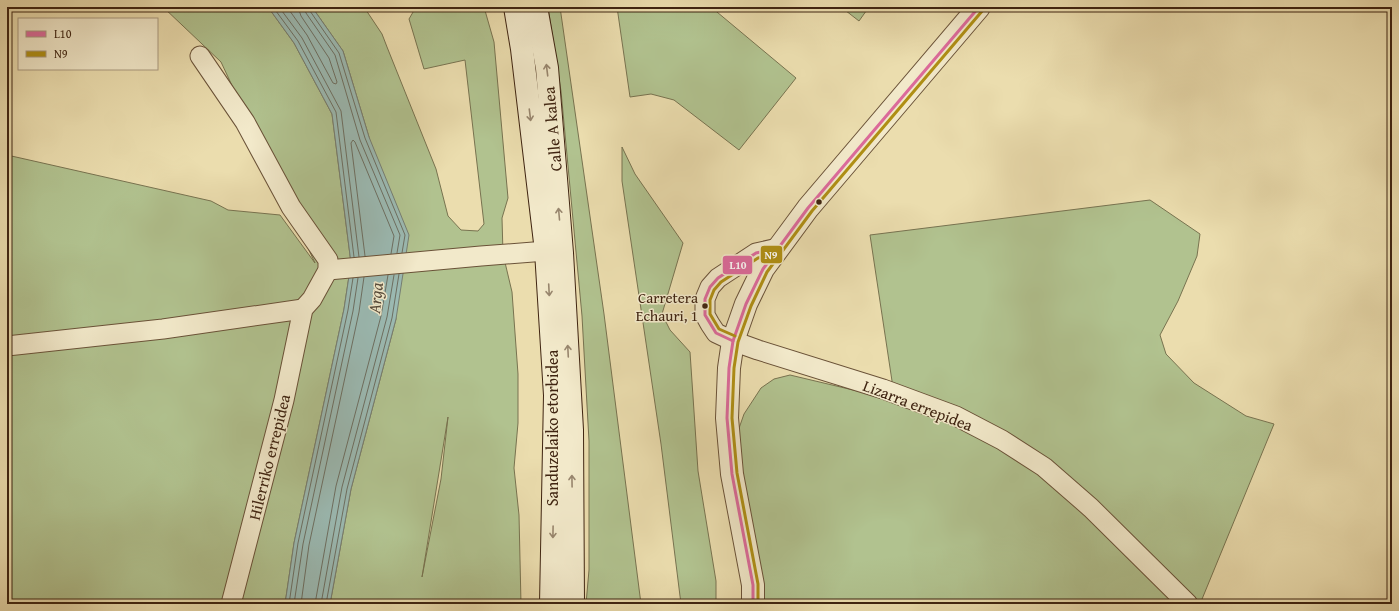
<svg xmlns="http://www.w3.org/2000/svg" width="1399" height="611" font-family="'Gentium Book Plus',serif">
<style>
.green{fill:#b1c28f;stroke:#787350;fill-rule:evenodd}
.water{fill:#9bbab3;stroke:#767e72}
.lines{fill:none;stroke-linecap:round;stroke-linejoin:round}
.shore{stroke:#6d6f62;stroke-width:1}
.minor-casing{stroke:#6a5238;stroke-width:21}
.tertiary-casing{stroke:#6a5238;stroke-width:24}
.secondary-casing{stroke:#3f2411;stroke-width:24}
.minor{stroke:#f2e9ca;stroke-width:19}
.tertiary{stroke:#f2e9ca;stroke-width:22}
.secondary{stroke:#f2e9ca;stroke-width:22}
.bus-1-casing{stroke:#f2e9ca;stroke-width:6}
.bus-2-casing{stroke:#f2e9ca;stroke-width:6}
.bus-1{stroke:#dc6a9b;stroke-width:3}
.bus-2{stroke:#af8f14;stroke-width:3}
.oneway{stroke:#98866e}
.bus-dot{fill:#3f2411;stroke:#f2e9ca;stroke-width:1.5}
.labels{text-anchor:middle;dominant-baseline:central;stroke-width:3;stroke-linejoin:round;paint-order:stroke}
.bus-label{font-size:15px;fill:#3f2411;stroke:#f2e9ca;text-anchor:end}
.street-label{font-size:16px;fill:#3f2411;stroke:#f2e9ca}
.water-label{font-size:17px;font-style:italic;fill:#564a3a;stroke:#f2e9ca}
.line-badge{stroke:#f2e9ca;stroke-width:1.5}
.badge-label{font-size:11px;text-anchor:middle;font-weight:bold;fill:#fff}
</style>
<rect width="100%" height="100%" fill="#ebddae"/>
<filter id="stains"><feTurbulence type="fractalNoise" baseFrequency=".005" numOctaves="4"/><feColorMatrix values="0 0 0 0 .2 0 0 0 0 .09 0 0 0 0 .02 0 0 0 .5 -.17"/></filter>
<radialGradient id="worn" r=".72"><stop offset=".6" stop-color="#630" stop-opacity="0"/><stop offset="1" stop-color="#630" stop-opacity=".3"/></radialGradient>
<g class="green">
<path d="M163,7H268L294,43L332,114L351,263L344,309L294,543L285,604H7V155L211,201L228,210L280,215L315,263L221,62Z"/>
<path d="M312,7H364L382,34L387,47L436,169L448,216L461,230L478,231L484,224L465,60L424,69L409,19L416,7H484L494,42L508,198L502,218L503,254L512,292L518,374V423L514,468L519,515L521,604H330L351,489L396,319L369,137L343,51ZM448,417L441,479L422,577Z"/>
<path d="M548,7H560L604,314L641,604H586L589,570V441L582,316L561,91Z"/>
<path d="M617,7H711L796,78L739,150L674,100L651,94L630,97Z"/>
<path d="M841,7H869L859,21Z"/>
<path d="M622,147L635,174L683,243L662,314L670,330L690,352L698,471L716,581V604H681L661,444L622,181Z"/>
<path d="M1150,200L1200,234L1197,256L1178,301L1160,335L1166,354L1194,383L1246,416L1274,424L1200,604H751L730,454L744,414L761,388L774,379L790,375L891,399L892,381L870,235Z"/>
</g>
<path class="water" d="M268,7H312L343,51L369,137L409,235L396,319L351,489L330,604H285L294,543L344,309L351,263L332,114L294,43Z"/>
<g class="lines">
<g class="shore">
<path d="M273,7L298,41L336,112L354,257"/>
<path d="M279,7L302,38L341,111L359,257"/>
<path d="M287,7L307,35L333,83L336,84L337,82L329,58L301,16L298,7"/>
<path d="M304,7L306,13L335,55L360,140L400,235L397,253"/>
<path d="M309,7L310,11L339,53L365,138L405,235L402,253"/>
<path d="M365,256L351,143L353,140L355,142L394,236L391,254"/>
<path d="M289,604L298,543L348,310L353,278"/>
<path d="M294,604L303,544L353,311L358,278"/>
<path d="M301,604L309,545L359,312L364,277"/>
<path d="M315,604L336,486L381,316L388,275"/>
<path d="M321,604L342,487L387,317L394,275"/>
<path d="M326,604L347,489L392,318L399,274"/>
</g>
<defs>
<g id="minor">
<path d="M200,56L245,122L291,207L328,260V270L312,299L303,309L284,400L231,604"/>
<path d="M778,248L756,253L718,278L710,287L705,299V315L710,324L716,333L733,341L758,350L883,389L956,416L1002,440L1044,467L1091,508L1188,604"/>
<path d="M328,270L481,256L546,251"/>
<path d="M7,346L163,329L303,309"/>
</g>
<path id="tertiary" d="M753,604V585L732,474L727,418L729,368L733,341L746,304L763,269L808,208L979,7"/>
<g id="secondary">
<path d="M515,7L522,49L546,251L555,395L551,604"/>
<path d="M536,7L547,68L562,253L572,430L573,604"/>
</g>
</defs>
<use href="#minor" class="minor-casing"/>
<use href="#tertiary" class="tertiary-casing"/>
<use href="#secondary" class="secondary-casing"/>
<use href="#minor" class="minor"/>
<use href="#tertiary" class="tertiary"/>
<use href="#secondary" class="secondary"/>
<defs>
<g id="bus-1">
<path d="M733,341L716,333L705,315V299L710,287L718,278L756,253L778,248"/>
<path d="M753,604V585L732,474L727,418L729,368L733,341L746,304L763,269L808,208L979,7"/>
</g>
<g id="bus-2">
<path d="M735,336L719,329L710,314V300L714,290L721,282L758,258L779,253"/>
<path d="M758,604V584L737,473L732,418L734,368L738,342L751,306L767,272L812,211L983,10"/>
</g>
</defs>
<use href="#bus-1" class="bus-1-casing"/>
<use href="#bus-2" class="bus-2-casing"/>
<use href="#bus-1" class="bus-1"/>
<use href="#bus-2" class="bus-2"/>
</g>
<defs><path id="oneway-shaft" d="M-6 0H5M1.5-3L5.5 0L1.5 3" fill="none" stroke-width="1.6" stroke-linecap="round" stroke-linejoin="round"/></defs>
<g class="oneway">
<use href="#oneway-shaft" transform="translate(547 70) rotate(-97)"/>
<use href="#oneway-shaft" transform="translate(530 115) rotate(83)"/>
<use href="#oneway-shaft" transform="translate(559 214) rotate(-95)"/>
<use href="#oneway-shaft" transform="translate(549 290) rotate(87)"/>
<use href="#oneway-shaft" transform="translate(568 351) rotate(-93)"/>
<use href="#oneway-shaft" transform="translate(572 481) rotate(-91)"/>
<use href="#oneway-shaft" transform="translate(553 532) rotate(91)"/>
</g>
<g class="bus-dot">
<circle cx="819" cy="202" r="3.5"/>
<circle cx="705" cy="306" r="3.5"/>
</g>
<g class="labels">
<g class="bus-label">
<text x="698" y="297">Carretera<tspan x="698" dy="18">Echauri, 1</tspan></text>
</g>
<g class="street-label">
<text transform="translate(552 129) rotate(-95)">Calle A kalea</text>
<text transform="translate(918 405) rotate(21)">Lizarra errepidea</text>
<text transform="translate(552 428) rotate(-90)">Sanduzelaiko etorbidea</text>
<text transform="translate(269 457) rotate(-76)">Hilerriko errepidea</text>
</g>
<g class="water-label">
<text transform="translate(375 298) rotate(-85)">Arga</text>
</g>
</g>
<g class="line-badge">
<rect x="760" y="245" width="23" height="19" rx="4" fill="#af8f14"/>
<rect x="722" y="255" width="31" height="20" rx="4" fill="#dc6a9b"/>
</g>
<g class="badge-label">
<text x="771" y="259">N9</text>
<text x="738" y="269">L10</text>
</g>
<rect width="1399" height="611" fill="none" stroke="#ebddae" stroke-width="24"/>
<rect x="8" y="8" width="1383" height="595" fill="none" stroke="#3f2411" stroke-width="2"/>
<rect x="12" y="12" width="1375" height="587" fill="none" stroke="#3f2411"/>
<rect x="18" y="18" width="140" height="52" fill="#f2e9ca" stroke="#aa9a80"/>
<rect x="26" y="31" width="20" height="6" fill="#dc6a9b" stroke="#aa9a80"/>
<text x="54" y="38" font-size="12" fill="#3f2411">L10</text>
<rect x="26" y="51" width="20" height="6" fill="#af8f14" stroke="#aa9a80"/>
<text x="54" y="58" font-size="12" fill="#3f2411">N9</text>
<rect width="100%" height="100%" filter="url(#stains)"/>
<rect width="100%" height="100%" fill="url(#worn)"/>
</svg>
